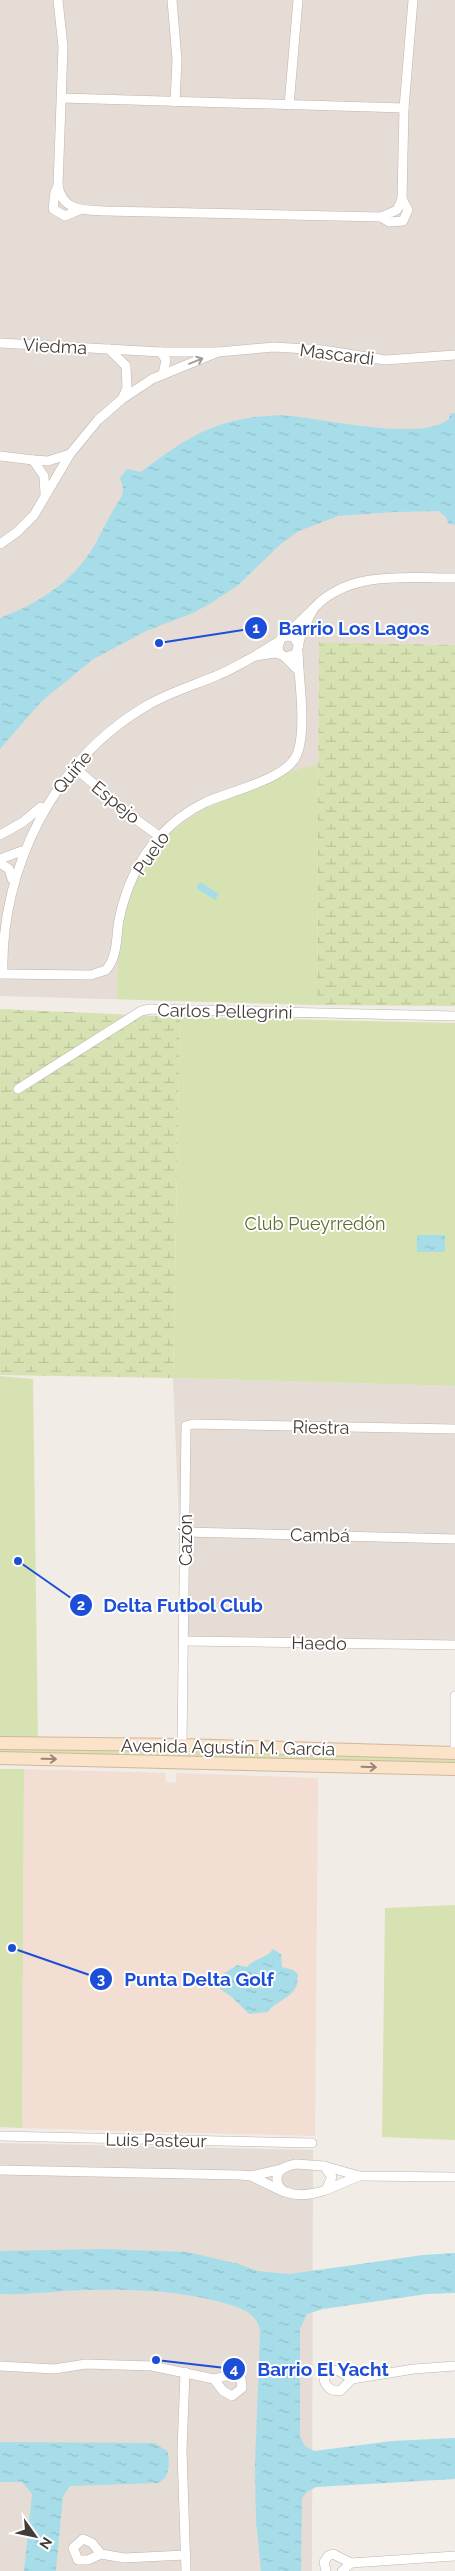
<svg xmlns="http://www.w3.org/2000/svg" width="455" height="2571" font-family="Raleway,sans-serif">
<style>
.residential{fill:#e5dcd5}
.commercial{fill:#f2ded3}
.green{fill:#d7e2b2}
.wetland{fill:url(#wetland-marsh)}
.water{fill:url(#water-ripples)}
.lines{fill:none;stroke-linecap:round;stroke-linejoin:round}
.minor-casing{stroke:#bfb4ad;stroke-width:10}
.secondary-casing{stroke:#d0b79c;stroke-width:14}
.minor{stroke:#fff;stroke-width:9}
.secondary{stroke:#fae3c8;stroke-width:12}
.oneway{stroke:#a29d9a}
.oneway2{stroke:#968778}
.labels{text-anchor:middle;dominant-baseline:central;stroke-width:4;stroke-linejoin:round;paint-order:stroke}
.street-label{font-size:18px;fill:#443b36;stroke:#fff}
.park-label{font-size:18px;fill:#55702f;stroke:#fff}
.leader{fill:none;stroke:#1d4ed8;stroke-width:2}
.callout-dot{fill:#1d4ed8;stroke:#fff;stroke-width:2}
.mark-label{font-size:15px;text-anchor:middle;font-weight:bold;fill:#fff}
.callout-label{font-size:19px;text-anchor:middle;font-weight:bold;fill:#1d4ed8;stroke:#fff;stroke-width:4;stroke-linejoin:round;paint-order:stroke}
</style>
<defs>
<pattern id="wetland-marsh" width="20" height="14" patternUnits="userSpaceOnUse" patternTransform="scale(1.25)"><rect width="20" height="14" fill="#d7e2b2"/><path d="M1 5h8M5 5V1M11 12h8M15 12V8" fill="none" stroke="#bac39a"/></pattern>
<pattern id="water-ripples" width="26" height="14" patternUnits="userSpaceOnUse" patternTransform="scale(1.25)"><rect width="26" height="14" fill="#a7dde9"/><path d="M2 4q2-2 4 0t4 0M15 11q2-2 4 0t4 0" fill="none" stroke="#91bfc8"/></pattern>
</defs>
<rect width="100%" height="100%" fill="#f1ece6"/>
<g class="residential">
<path d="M0,0H455V645L319,642L317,1005L0,996Z"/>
<path d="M173,1378L455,1386V1645L184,1641Z"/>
<path d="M0,2143L313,2150L312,2571H0Z"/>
</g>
<path class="commercial" d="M24,1769L165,1773L166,1782L176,1783V1773L318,1778L315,2136L22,2128Z"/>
<g class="green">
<path d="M318,764L317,1005L117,999C119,898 134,839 233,795C261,782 288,771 318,764Z"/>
<path d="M180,1017L455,1023V1386L173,1378Z"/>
<path d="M0,1376L33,1379L38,1743H0Z"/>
<path d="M0,1748L455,1759V1763L0,1752Z"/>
<path d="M0,1769H24L22,2128L0,2127Z"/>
<path d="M455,1905V2140L382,2137L385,1908Z"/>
</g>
<g class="wetland">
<path d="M319,642L455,645V1006L317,1005Z"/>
<path d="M0,1009L180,1017L173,1378L0,1375Z"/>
</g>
<g class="water">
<path d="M455,413V525L449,524L445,516L438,511L396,512L338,516L299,531L283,542L237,586L211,603L193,613L146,631L92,660L42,701L0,749V618C37,604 73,582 94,546C103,530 111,512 122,496L123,488L120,478L127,469L141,472C175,446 206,424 249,418C263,416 277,415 291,416C325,419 423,442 449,419L450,414Z"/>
<path d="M200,882L219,894L215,900L196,888Z"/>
<rect x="417" y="1235" width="28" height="17"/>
<path d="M273,1949L281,1954L282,1967L293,1970L298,1974C297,1979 298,1983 296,1987C290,1999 275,2001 268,2012L249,2014L232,1997L213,1984V1981L237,1965L247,1967C254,1958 266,1959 273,1949Z"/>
<path d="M101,2249L187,2252L239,2264L257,2271L290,2274L423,2255L455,2253V2293L427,2294L323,2309L307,2314L300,2329V2437L305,2446L314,2451L392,2441L455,2438V2479L316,2487L307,2492L302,2498L301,2571H261L256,2520L255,2465L260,2332C258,2310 234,2306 217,2301C173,2290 129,2289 84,2290C55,2291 28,2295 0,2294V2251Z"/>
<path d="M0,2442L155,2443L168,2452C169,2464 171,2477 158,2483L70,2486L63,2496L56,2571H24L32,2494L22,2482H0Z"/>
</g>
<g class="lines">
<defs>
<g id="minor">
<path d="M58,0L63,47L58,186C63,212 84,210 106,211L381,217L389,222L403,221L408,210L402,199"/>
<path d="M172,0L177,60L175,102"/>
<path d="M62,98L404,108"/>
<path d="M289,105L298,0"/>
<path d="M58,186L55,192L53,209L65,216L79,210"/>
<path d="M381,217L397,210L402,199L404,108L413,0"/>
<path d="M0,343L161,352H218L152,379L122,399L98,420L70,454L34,515L17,532L0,544"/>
<path d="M109,349L126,366L127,388L123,397"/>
<path d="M161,352L166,360L163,374"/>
<path d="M218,352L274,347L323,350L385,360L455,355"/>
<path d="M0,456L33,460"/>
<path d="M45,494L44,476L33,460L48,461L70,454"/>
<path d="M314,608C349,570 407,578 455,578"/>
<path d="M285,636L314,608L302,631L296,654L285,657L279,653L278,647L281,638L288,636L294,637L299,646"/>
<path d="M279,641L255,656L275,653L282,655"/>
<path d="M285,657L299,671L298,652"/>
<path d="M74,767L130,815L159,836"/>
<path d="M0,835L23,822L41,807"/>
<path d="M0,859L22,851"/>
<path d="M0,863L9,869L12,879"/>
<path d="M0,974L91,975L106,970C118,957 116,936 119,920C125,890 139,857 161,835C173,822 188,811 204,803C227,792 283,780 295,758C306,740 301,693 299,671"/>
<path d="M3,974C0,867 56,758 148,705C170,692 195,685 218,675C231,670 243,662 255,656"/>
<path d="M18,1089L141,1011L150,1009L455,1016"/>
<path d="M185,1532L455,1539"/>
<path d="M184,1641L455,1645"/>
<path d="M182,1745L186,1426L193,1424L455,1429"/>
<path d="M455,1753V1696"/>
<path d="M0,2136L312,2143"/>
<path d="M296,2164L324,2166L332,2177L326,2190C314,2194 298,2197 286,2192C278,2189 273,2177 281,2170C284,2167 291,2165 296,2164Z"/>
<path d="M324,2166L359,2176L455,2177"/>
<path d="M0,2170L239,2175L251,2176L284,2192"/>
<path d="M251,2176L282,2169"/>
<path d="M326,2190L359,2176"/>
<path d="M0,2366L54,2369L86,2364L152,2366L214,2379"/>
<path d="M332,2370L339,2371L352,2379L340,2391C331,2391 327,2388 324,2380L326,2375Z"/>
<path d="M185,2372L182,2451L186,2571"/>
<path d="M234,2374L241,2379L242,2388L232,2396L223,2391L214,2379Z"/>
<path d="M352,2379L414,2369L455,2366"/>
<path d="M83,2539L92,2543L101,2554L88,2560H78L73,2548Z"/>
<path d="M101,2554L124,2558L185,2555"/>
<path d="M351,2563L455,2556"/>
<path d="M326,2571L324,2562L328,2556L333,2554L351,2563L342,2571"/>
</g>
<g id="secondary">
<path d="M0,1743L182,1745L455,1753"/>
<path d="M0,1758L455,1769"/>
</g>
</defs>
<use href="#minor" class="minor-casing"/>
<use href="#secondary" class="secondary-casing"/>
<use href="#minor" class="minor"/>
<use href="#secondary" class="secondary"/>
</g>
<defs><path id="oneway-shaft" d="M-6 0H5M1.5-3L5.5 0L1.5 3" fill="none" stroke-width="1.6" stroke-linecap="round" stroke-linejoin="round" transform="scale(1.25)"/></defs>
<use class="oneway" href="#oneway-shaft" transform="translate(196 361) rotate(-22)"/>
<g class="oneway2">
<use href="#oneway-shaft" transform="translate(49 1759) rotate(1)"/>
<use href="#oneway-shaft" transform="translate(369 1767) rotate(2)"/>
</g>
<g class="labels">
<g class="street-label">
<text transform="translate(55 346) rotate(3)">Viedma</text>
<text transform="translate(337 354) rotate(7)">Mascardi</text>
<text transform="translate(72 772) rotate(-50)">Quiñe</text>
<text transform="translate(116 802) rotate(39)">Espejo</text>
<text transform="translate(151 853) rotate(-55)">Puelo</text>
<text transform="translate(225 1011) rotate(1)">Carlos Pellegrini</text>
<text transform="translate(321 1427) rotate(1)">Riestra</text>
<text transform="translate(320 1535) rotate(1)">Cambá</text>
<text transform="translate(185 1540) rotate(-90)">Cazón</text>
<text transform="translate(319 1643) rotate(1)">Haedo</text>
<text transform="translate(228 1747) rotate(1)">Avenida Agustín M. García</text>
<text transform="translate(156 2140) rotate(1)">Luis Pasteur</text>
</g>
<g class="park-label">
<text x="315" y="1223">Club Pueyrredón</text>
</g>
</g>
<path class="leader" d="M159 643L256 628M18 1561L81 1605M12 1948L101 1979M156 2360L234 2369"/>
<g class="callout-dot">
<circle cx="159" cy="643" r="5"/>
<circle cx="18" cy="1561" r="5"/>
<circle cx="12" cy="1948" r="5"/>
<circle cx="156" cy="2360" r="5"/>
<circle cx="256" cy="628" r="12"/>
<circle cx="81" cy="1605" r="12"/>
<circle cx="101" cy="1979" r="12"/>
<circle cx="234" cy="2369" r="12"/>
</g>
<g class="mark-label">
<text x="256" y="633">1</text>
<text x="81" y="1610">2</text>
<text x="101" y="1984">3</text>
<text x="234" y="2374">4</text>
</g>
<g class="callout-label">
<text x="354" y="635">Barrio Los Lagos</text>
<text x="183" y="1612">Delta Futbol Club</text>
<text x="199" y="1986">Punta Delta Golf</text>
<text x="323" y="2376">Barrio El Yacht</text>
</g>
<g transform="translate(35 2536) rotate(123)" stroke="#ffffff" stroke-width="4" paint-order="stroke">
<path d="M0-4L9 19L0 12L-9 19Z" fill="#443b36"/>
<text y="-8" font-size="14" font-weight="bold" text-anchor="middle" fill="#443b36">N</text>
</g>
</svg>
